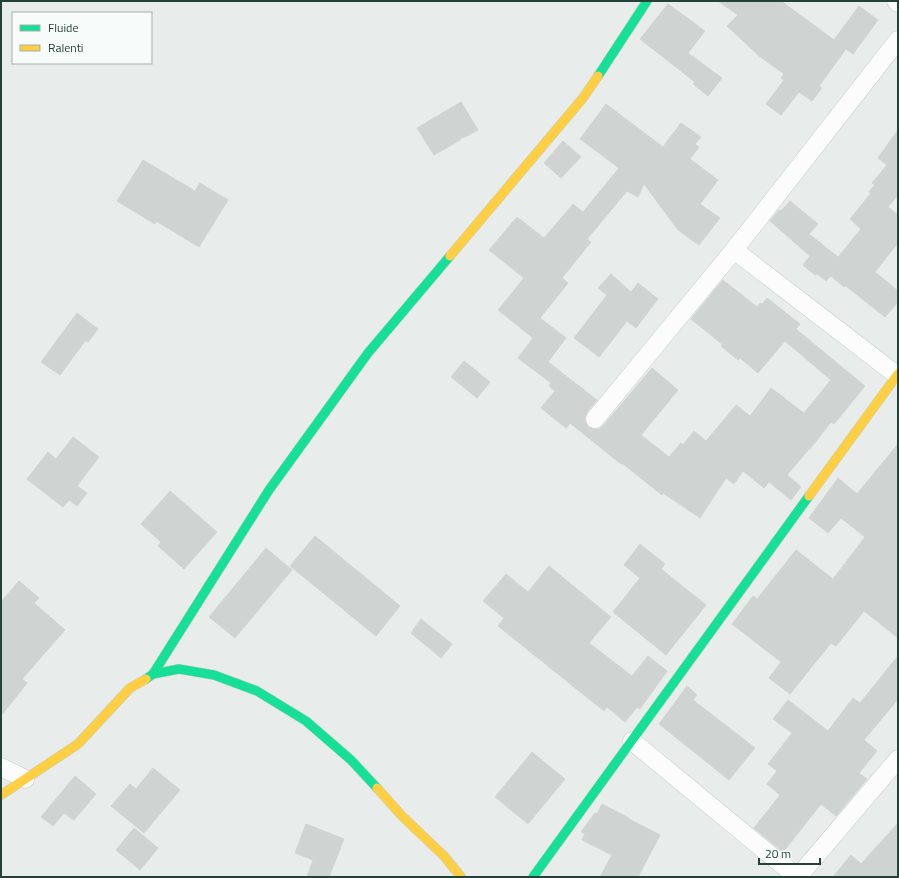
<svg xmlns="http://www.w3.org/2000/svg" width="899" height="878" font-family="'Titillium Web',sans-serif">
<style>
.building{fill:#cfd4d2;stroke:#d1d6d4}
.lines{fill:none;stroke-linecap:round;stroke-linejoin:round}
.street-casing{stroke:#c5cac8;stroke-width:19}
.fast-casing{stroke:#c3cbc8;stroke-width:10}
.slow-casing{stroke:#c3cbc8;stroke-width:10}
.street{stroke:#fcfcfc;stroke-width:18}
.fast{stroke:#16e098;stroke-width:9}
.slow{stroke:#ffcf43;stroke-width:9}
</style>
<rect width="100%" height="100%" fill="#e8edeb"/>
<g class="building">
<path d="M718,1H781L834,40L859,6L878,20L853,54L846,49L819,86L822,88L812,101L799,92L781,115L766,104L784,80L781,78L784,74L759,56L727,26L738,15Z"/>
<path d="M668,4L705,31L688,53L722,78L708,96L693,84L695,82L640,39Z"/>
<path d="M461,102L478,130L463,138L462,137L460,140L434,155L417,128Z"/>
<path d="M606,104L663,147L681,123L701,137L695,144L699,147L690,159L718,180L700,204L720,218L699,245L678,230L644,184L638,197L627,191L587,239L591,242L562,278L568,283L540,318L566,338L548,362L597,400L587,412L585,418V422L588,427L594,429H599L603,426L652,368L678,390L641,435L669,457L681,443L683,445L694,431L706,441L736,405L750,416L771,388L804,413L831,380L785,341L758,373L740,358L738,360L721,346L723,345L691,319L723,280L757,307L760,303L762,304L767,298L800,324L796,329L865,386L834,424L831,422L810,449H809L787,475L801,487L791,500L769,482L764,488L743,471L734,484L726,478L700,518L663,493L662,495L622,463L621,464L570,423L566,428L541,408L555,391L549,386L551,383L518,358L533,338L498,310L524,278L489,250L517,217L544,238L573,204L583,212L619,168L580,139Z"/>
<path d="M898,130V195L888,207L898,215V243L875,272L898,291V302L885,317L846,286L844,287L831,276L826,281L817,274L815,275L803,265L810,256L770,221L779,210L781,211L790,201L818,224L809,234L838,257L861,229L850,219L871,193L869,192L875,185L872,183L887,165L878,158Z"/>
<path d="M563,141L581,157L561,178L544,163Z"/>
<path d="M143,160L195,191L200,183L228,200L199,247L156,221L155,224L117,201Z"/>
<path d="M611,274L631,292L638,283L658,299L636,328L627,321L599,357L574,338L607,295L598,288Z"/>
<path d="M77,313L98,329L88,342L85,341L60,375L41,362Z"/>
<path d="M464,361L490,382L477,398L451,377Z"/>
<path d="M73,437L99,457L77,486L87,493L77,506L69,500L63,507L27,479L48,452L56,459Z"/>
<path d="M898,444V638L864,611L836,646L831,643L790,694L769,678L781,662L732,624L753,596L757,599L796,550L833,579L865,537L841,518L828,533L809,518L838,478L857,494Z"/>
<path d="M170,491L217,532L184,569L158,546L161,542L141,524Z"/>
<path d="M315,536L400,606L376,636L290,566Z"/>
<path d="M640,544L665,564L661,569L706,605L666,655L613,612L640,578L624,565Z"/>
<path d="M266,548L292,570L235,638L209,617Z"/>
<path d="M549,566L611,617L589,643L632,676L648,656L667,671L640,709L637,707L625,722L607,707L604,711L498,626L504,618L483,601L506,574L528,592Z"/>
<path d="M19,581L39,598L34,603L65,630L22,679L27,683L1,716V602Z"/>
<path d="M421,619L452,644L441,658L411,633Z"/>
<path d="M898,656V699L864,740L877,751L859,773L867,779L836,816L821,804L783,852L754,828L780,795L767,784L777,771L768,764L792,733L773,719L788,700L828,731L853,698L860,703Z"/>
<path d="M687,686L697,695L693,700L755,748L729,780L659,724Z"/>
<path d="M532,752L565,779L528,824L495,797Z"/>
<path d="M153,768L180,790L144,833L111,806L130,784L136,789Z"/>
<path d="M75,776L96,794L74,820L64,813L53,826L41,817Z"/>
<path d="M602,804L629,818V819L660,835L638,877H600L612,855L582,840L585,834L581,832L595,813L597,814Z"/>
<path d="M898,823V877H833L851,855L861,864Z"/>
<path d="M306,824L344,839L329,877H307L313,860L295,853Z"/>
<path d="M134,828L158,848L140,870L116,850Z"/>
</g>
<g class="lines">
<defs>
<g id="street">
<path d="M896,1L898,3"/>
<path d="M734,250L898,376"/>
<path d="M595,419L734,250L898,40"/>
<path d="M632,741L797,877"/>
<path d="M1,767L25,779"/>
<path d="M798,877L898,759"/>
</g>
<g id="fast">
<path d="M598,76L647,1"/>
<path d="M153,674L269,490L368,353L450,256"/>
<path d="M146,679L153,674L179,669L214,675L257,691L306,721L351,760L377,788"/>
<path d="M533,877L809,496"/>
</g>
<g id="slow">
<path d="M450,256L583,98L598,76"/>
<path d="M809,496L898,374"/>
<path d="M377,788L402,816L444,856L461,877"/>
<path d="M1,795L78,744L130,688L146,679"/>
</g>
</defs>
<use href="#street" class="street-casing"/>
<use href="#fast" class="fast-casing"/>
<use href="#slow" class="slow-casing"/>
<use href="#street" class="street"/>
<use href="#fast" class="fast"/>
<use href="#slow" class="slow"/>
</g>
<rect width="899" height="878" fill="none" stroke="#24423a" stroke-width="4"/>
<rect x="12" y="12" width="140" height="52" fill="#f7fbf9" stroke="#a3b1ad"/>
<rect x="20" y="25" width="20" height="6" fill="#16e098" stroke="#a3b1ad"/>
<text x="48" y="32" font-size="12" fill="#24423a">Fluide</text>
<rect x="20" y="45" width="20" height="6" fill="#ffcf43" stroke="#a3b1ad"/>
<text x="48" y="52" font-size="12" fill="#24423a">Ralenti</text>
<path d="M759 858v6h61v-6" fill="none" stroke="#24423a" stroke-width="2"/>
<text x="765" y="858" font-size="12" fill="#24423a" stroke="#f7fbf9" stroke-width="3" paint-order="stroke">20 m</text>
</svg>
